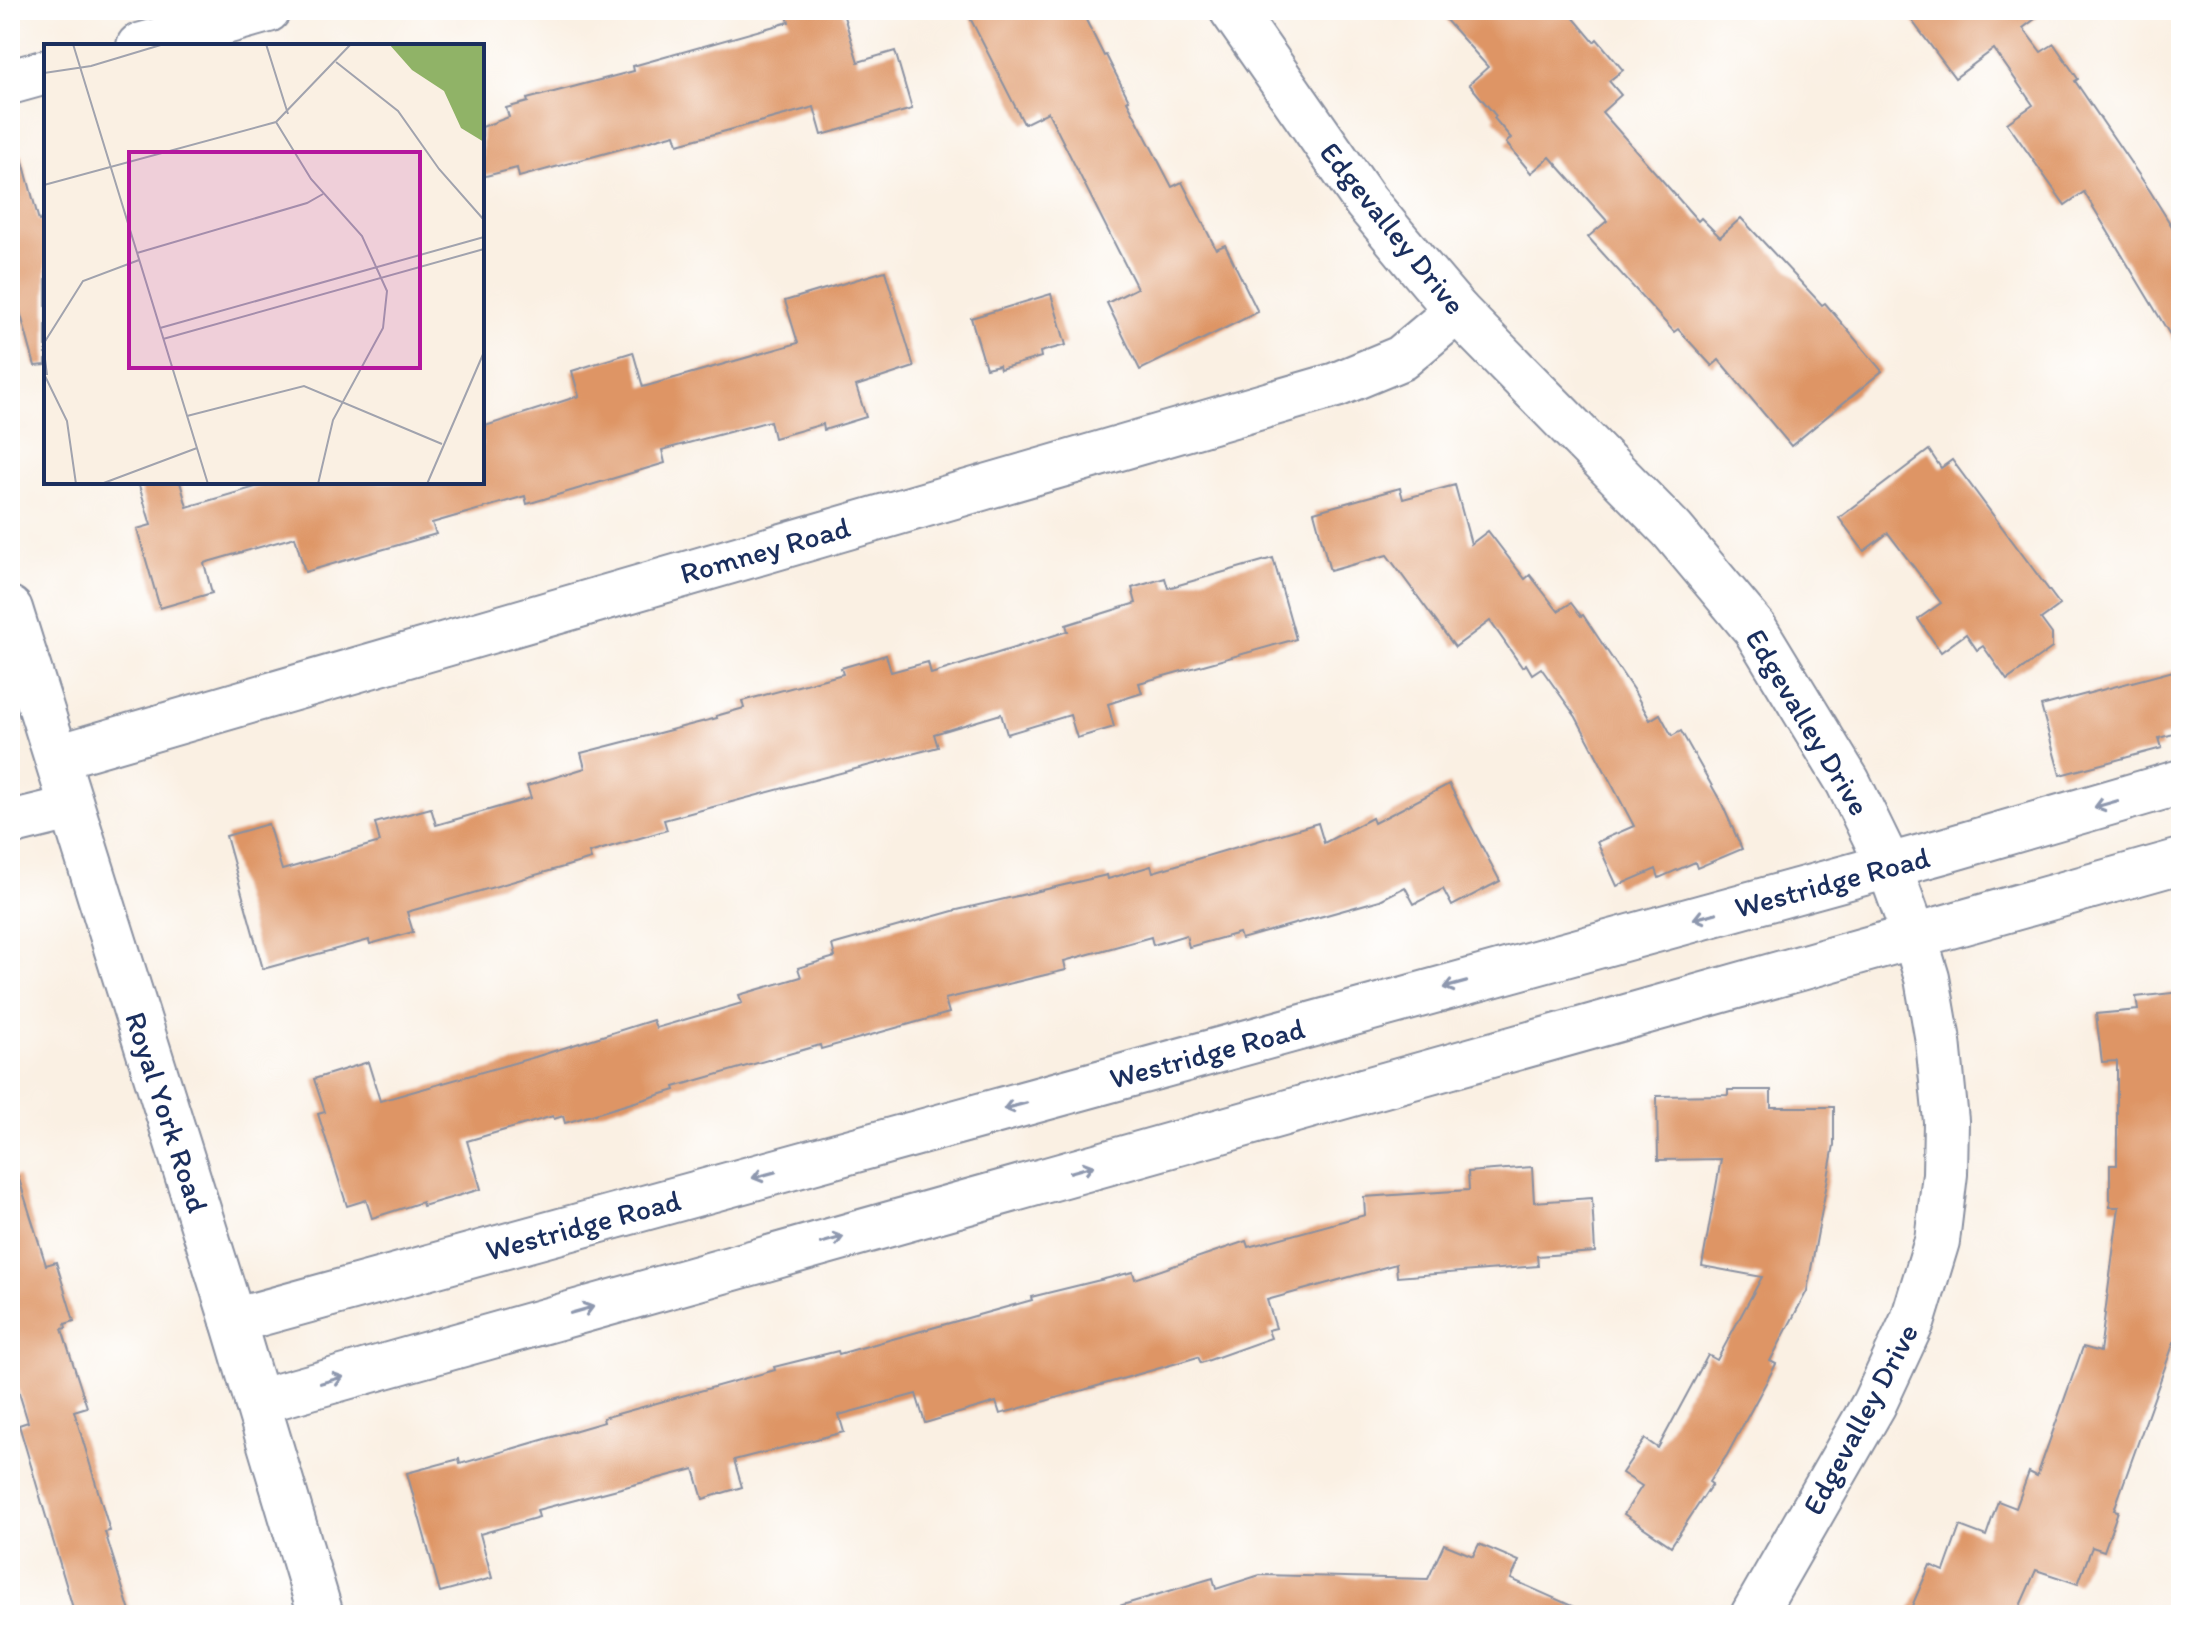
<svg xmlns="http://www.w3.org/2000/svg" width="2191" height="1625" font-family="Itim,sans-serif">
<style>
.building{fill:#de9565}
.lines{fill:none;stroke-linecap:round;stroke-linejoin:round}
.street-casing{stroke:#8a90a0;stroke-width:48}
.secondary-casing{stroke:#8a90a0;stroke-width:48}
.street{stroke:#fff;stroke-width:44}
.secondary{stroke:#fff;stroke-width:44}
.oneway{stroke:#8d97ae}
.labels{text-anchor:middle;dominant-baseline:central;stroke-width:6;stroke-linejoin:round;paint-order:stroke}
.street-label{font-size:30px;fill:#1b2f5e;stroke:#fff}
.inset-road{fill:none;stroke:#a1a3ae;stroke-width:2}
.view{fill:#b5179e;fill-opacity:0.15;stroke:#b5179e;stroke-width:4}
.inset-edge{fill:none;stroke:#1b2f5e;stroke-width:4}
</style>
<rect width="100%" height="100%" fill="#fff"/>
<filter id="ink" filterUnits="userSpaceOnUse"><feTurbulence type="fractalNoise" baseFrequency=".0125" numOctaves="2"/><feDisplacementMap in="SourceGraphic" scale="16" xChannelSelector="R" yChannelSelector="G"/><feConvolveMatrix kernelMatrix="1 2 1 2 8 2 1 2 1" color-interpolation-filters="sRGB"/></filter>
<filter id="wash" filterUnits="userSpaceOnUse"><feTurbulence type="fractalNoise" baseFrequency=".006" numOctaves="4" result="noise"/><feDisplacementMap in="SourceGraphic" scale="32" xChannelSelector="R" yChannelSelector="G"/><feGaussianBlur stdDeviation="1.8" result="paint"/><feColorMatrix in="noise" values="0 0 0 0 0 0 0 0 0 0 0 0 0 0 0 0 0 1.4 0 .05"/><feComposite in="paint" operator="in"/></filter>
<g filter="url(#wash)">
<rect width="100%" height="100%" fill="#faf0e3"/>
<g id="blocks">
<g class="building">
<path d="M785,10H842L858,62L895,51L912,109L822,135L814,107L678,144L675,134L519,177L517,168L482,177V127L509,117L506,108L528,102L527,99L634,71L633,66L789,22Z"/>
<path d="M966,10H1081L1104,56L1106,55L1129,100L1127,101L1172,187L1182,182L1216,249L1225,245L1258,312L1140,370L1107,303L1137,288L1048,112L1024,124Z"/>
<path d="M1437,10H1567L1594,42L1597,39L1623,70L1609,81L1621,95L1602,112L1698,221L1701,218L1720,237L1741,218L1822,305L1825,303L1882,371L1791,446L1719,360L1712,366L1678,329L1674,332L1588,237L1607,221L1550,157L1531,173L1506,143L1511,138L1494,118L1496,116L1469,84L1488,67Z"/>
<path d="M1904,10H2047L2023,28L2041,52L2054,44L2078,79L2075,81L2150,191L2181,241V353L2084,192L2065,205L2007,123L2033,105L1994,49L1955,78Z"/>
<path d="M21,154L39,221L46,219V365L35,366L10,275V156Z"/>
<path d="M885,271L914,367L856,386L866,417L824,430L823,424L774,438L770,421L662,450L665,463L527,504L525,496L432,523L436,534L305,572L295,537L204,563L212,593L160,608L137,529L151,525L138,482H180L187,507L273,482H482V427L579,396L572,371L633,352L643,387L798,343L785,301Z"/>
<path d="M1051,294L1066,345L1040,352L1041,357L1000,369L999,365L986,368L971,318Z"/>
<path d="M1929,450L1941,468L1952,460L2060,605L2041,619L2052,634V648L2007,680L1983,646L1977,650L1966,634L1941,652L1918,619L1941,603L1888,533L1864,551L1839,518Z"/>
<path d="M1455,485L1471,544L1488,531L1525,579L1530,575L1558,611L1571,603L1581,616L1583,615L1634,691L1650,720L1660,714L1672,736L1681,731L1722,804L1742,849L1697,868L1695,862L1659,878L1656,869L1617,886L1597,842L1634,826L1576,717L1541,668L1532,674L1526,664L1522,667L1490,621L1455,647L1387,555L1330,571L1314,512L1400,488L1403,499Z"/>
<path d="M1273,558L1296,639L1139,683L1142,693L1108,704L1114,727L1077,738L1070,715L1007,734L1001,714L934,734L938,747L664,820L667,830L589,853L591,859L407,912L413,932L370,944L369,940L263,969L226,836L268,824L282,870L380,842L375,823L431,808L436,825L531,798L527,786L585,768L581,753L717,718L716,716L744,708L742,701L843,674L841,668L886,655L891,672L928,662L931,674L1068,631L1066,625L1136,603L1132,588L1165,578L1168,588Z"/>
<path d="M2181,669V732L2159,738L2162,748L2060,775L2041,706Z"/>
<path d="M1449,784L1500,881L1452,906L1443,889L1414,904L1405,887L1380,900L1241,939L1239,933L1189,947L1186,935L1153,945L1151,937L1064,961L1066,970L945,999L949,1013L821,1049L820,1045L674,1087L675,1090L565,1123L563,1116L554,1119L553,1116L467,1141L481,1189L423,1206L422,1202L372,1218L366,1200L347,1206L318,1114L325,1112L314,1079L368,1062L380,1101L535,1057L653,1020L656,1028L742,1003L739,995L801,977L798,968L835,957L832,945L953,911L1107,875L1108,879L1151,866L1153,872L1318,823L1324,843L1372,818L1374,823Z"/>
<path d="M2181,992V1343L2174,1342L2114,1510L2118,1511L2104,1551L2092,1547L2078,1584L2036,1570L2016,1615H1908L1930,1565L1944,1571L1960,1526L1986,1536L1998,1501L2016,1508L2029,1472L2037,1476L2083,1347L2100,1352L2119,1207H2110V1165H2117V1061L2102,1062L2096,1014L2138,1010L2136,997Z"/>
<path d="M1728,1090H1771V1107H1834V1145L1807,1291L1770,1361L1776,1364L1727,1455L1709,1482L1712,1484L1671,1546L1624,1514L1642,1486L1622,1473L1645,1439L1658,1448L1708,1355L1717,1360L1762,1277L1702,1266L1721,1159L1658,1160L1657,1096L1728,1095Z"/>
<path d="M1532,1167L1534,1202L1592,1198L1595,1252L1537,1256L1538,1266L1397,1277L1396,1264L1267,1300L1276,1328L1268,1330L1271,1338L1201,1363L1198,1357L1000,1414L996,1402L925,1423L916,1394L839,1415L844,1432L734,1460L742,1487L703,1499L694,1469L537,1510L539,1517L480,1534L492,1578L440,1592L407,1473L459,1459L460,1464L604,1422L603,1418L775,1370L774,1367L838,1351L839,1354L1032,1300L1031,1297L1133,1272L1135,1279L1246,1241L1248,1247L1365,1215L1364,1197L1469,1190L1468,1172Z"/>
<path d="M18,1176L46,1265L56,1262L74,1321L65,1324L66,1328L62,1329L87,1407L74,1411L110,1531L105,1532L131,1615H75L19,1425L28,1422L10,1363V1177Z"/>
<path d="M1444,1544L1473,1556L1479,1544L1519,1561L1511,1579L1592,1615H1120L1119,1606L1213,1578L1216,1589L1260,1575L1428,1579Z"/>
</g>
</g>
</g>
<g filter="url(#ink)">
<use href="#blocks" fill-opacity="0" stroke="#8a90a0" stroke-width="2"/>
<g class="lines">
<defs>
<g id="street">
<path d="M1232,10L1366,202L1418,265L1457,311L1672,530L1755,629L1848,782L1889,866L1914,935L1927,978L1938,1041L1946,1121L1945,1174L1937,1241L1913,1320L1874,1404L1753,1615"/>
<path d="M139,46L268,10"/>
<path d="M10,82L46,72"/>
<path d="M57,757L1336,385L1401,358L1457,311"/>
<path d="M10,823L71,808"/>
<path d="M233,1321L1943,851L2181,782"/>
<path d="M257,1402L2181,861"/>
</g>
<path id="secondary" d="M10,609L233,1321L321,1615"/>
</defs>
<use href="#street" class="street-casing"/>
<use href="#secondary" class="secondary-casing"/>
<use href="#street" class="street"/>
<use href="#secondary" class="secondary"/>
</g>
<defs><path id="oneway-shaft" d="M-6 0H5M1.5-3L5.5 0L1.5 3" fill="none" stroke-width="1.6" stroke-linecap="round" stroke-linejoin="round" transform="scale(2)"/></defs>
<g class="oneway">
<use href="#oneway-shaft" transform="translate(2106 804) rotate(164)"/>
<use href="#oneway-shaft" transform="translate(1705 916) rotate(165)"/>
<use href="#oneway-shaft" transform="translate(1455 985) rotate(165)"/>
<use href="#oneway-shaft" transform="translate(1015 1106) rotate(165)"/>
<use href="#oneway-shaft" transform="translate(1082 1169) rotate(-16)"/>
<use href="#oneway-shaft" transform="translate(764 1175) rotate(165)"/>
<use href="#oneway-shaft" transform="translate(832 1240) rotate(-16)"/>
<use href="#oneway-shaft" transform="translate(582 1310) rotate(-16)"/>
<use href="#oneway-shaft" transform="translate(332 1380) rotate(-16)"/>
</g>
</g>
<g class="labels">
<g class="street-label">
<text transform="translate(1393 228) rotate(51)">Edgevalley Drive</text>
<text transform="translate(765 550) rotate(-16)">Romney Road</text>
<text transform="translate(1808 722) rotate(59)">Edgevalley Drive</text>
<text transform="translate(1832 882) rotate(-15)">Westridge Road</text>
<text transform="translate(1207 1053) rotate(-15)">Westridge Road</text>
<text transform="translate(167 1112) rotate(72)">Royal York Road</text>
<text transform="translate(583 1225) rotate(-15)">Westridge Road</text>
<text transform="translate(1860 1419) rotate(-62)">Edgevalley Drive</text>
</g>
</g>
<g transform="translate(44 44)">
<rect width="440" height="440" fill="#faf0e3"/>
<path d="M345,0H440V98L417,84L400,47L368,26Z" fill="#90b367"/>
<path class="inset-road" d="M29,0L164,440M222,0L244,70M292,18L354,67L395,125L440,176M0,29L47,22L120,0M232,78L267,135L318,192L343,247L339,284L289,376L274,440M0,141L232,78L307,0M93,209L263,159L279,150M116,284L440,193M119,295L440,205M0,299L39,237L95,216M0,307L3,331M0,330L23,377L32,440M143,372L260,342L398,400M57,440L153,404M383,440L440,308"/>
<path class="view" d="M85,108H376V324H85Z"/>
<rect width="440" height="440" class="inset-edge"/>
</g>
<rect width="2191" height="1625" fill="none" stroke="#fff" stroke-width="40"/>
</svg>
